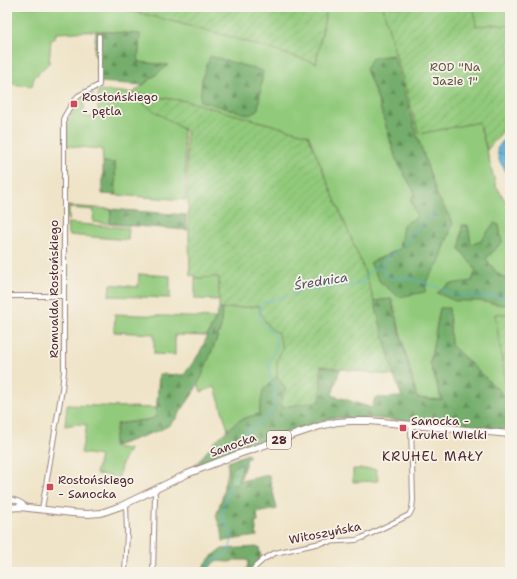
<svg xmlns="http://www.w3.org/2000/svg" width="517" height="579" font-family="'Shantell Sans',sans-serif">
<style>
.grass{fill:#92ca7c;stroke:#6e7454;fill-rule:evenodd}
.forest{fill:url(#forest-firs);stroke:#60664c}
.wetland{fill:url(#wetland-marsh);stroke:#6e7454}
.garden{fill:url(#garden-furrows);stroke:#6e7454}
.water{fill:url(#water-waves);stroke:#546882}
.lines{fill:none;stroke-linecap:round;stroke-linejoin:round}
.stream{stroke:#5eb1da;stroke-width:1}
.minor-casing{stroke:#9c827a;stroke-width:6}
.primary-casing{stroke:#9c827a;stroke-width:8}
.minor{stroke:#fff;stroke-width:4}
.primary{stroke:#fff;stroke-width:6}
.poi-dot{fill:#d1495b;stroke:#f7f3e8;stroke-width:1.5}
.labels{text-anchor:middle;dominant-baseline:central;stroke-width:3.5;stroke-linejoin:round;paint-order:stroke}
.shield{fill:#f7f3e8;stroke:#7e5f64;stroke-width:1}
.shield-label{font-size:11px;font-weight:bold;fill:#4a1f2b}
.park-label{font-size:12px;fill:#605243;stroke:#f7f3e8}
.poi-label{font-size:12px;fill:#4a1f2b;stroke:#f7f3e8;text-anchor:start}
.street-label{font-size:12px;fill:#4a1f2b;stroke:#f7f3e8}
.water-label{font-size:13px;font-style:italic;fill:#515268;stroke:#f7f3e8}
.neighbourhood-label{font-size:13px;letter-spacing:1px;fill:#4a1f2b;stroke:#f7f3e8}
</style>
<defs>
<pattern id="forest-firs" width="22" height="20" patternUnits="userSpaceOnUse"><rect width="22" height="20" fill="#75ae6c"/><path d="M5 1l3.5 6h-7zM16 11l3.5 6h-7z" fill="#628d59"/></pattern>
<pattern id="wetland-marsh" width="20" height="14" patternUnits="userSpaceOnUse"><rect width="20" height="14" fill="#92ca7c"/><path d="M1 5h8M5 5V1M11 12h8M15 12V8" fill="none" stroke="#7fad6b"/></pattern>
<pattern id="garden-furrows" width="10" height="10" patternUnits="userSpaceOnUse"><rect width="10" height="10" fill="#92ca7c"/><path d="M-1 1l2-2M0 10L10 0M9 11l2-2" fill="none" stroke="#7fad6b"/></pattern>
<pattern id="water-waves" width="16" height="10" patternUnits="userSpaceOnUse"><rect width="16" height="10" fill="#5eb1da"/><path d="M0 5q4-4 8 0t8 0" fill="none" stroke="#508fb1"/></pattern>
</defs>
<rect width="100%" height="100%" fill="#f7f3e8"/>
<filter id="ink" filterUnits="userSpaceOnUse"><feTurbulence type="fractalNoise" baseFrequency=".025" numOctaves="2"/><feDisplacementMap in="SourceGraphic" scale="8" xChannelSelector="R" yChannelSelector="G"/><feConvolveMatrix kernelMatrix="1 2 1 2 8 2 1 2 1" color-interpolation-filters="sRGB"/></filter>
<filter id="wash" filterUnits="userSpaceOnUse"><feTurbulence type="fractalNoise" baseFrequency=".012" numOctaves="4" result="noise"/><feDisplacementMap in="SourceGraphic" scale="16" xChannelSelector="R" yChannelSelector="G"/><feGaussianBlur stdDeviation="0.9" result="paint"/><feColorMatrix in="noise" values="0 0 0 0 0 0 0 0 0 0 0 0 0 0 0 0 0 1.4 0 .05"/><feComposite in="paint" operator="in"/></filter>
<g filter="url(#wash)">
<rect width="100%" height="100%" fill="#efe4c8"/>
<g class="grass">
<path d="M7,7H116L214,32L316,63L327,7H383L395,53L419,134L479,122L496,186L510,208V282L497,273L486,259L502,242L494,223L480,242L471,244L468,225L460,249L476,270L472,282L449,284L479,301L504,305L510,303V314H495L508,399L451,345L449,309L440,308L430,363L442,401L417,398L392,299L374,301L363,267L308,135L186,101L133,94L132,96L183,129L185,156L186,200L116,195L115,163L103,162L102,149L67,146V124L69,117L78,102V100L91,92L93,94V99L88,100L84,103V117H98V90L133,93L168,65L138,62L140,34L96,31L56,33L55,38L51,40L49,63L34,78L32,86L7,84ZM366,69L417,135L437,195L453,223L439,262L427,280L370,263L399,249L417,217L411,200L415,193L396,159L377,97Z"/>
<path d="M469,7H510V26L494,25L476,27L474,9Z"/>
<path d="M67,206L111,209L110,224L93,222L94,210L69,208V220H67Z"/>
<path d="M67,223L129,228L128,240L68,235Z"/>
<path d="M139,274L170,276V298L109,296L110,284L138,287Z"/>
<path d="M219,277V300L195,299V278Z"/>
<path d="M259,306L260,312L265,321L270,328L278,333L283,349L277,360V376L263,390L259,414C244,418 240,419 228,430L215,387L201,392L198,383L221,328L222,309Z"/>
<path d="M115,314L216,318L207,336L175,335V355L154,354V334L114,332Z"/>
<path d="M67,405L157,408L156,416L152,419L117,424L113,447L129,449L121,466L119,477L96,474L100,456L81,453L87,425L76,424L65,426Z"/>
<path d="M353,469H376L378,481L353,482Z"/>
</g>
<g class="forest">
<path d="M96,31L140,34L138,62L168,65L143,85L99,82L97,58L94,55Z"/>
<path d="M393,55L417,135L437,195L453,223L439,262L427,280L425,292L399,297L380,282L370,263L399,249L403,225L417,217L411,199L415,193L396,159L377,97L366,69L372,58Z"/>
<path d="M210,56L263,71L258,110L250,115L200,101L202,79Z"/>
<path d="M103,162L115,163L116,195L102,194V179H103Z"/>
<path d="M111,209L186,215L187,230L110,224Z"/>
<path d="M494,223L499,225L502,242L486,259L497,273L510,282V303L504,305L479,301H455L437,293L449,284L472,281L476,270L460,249L462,225H468L471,244L480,242Z"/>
<path d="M391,299L417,398L442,400L430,363L440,308H449L451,345L510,401V430L370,418H332L293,430L253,446L195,466L216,440L238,421L245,418L259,414L263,390L277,376L286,389C282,395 281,399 282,406L321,366L340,369L332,395L372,408L375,398L402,397L394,376L374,301Z"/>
<path d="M219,309H222L221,328L202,376L192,395L175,420L168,426L160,430L113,447L117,424L152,419L156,416L159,374L184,375L199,354L216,318Z"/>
<path d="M247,454L249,455V458H247L240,481L269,475L277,509L257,513L258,521L255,522L257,536L223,541L222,532L216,516L223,495L224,485L228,472V462Z"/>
<path d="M259,547L261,558L253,566L250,572H246L249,561L245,560H236L229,562L215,561L210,567L207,572H202L204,566L211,557L222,549Z"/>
</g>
<path class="wetland" d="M241,463L242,466L237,483L236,485L232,484L229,482C231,471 232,469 241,463Z"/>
<g class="garden">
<path d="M116,7H327L316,63L214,32Z"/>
<path d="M383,7H469L474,9L476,27C487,24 499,25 510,26V129L504,130L487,150L479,122L419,134L395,53Z"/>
<path d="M133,94L186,101L308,135L363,267L374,301L394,376L321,366L320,401L282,407C281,399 282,395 286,389L277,376V360L283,349L278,333L270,328L265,321L260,312L259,306L219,309V277L195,278V275L190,276L186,131L131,96Z"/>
<path d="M495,314H510V401L508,399Z"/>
</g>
<path class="water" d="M506,136H510V172H506L499,160L497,149Z"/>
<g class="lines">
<g class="stream">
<path d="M380,266L390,278H408L440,288L456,295L510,297"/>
<path d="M240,447C239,445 239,443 239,441C241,430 265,422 271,413C273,410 275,396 274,392C274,384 268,377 269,368C269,358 278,349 276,339C275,334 270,331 266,327C259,320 256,312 263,303L301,291L359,284L364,282L367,274L389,258L421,225L436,213"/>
<path d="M205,572C208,566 211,561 217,558C222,556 227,556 229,550C230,547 232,541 232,538C230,529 222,522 223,511C225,495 236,473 243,459"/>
</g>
</g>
</g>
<g filter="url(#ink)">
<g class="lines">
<defs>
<g id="minor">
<path d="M7,296H64"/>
<path d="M7,498C14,500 21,501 26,507"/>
<path d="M42,509L62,389L64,371V117L70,107L78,96L99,85V36"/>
<path d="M125,572L127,533L126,504"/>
<path d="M153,572L155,496L154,490"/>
<path d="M252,572L255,567L264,559L275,553L325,542L356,540L362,538L409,515L412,509L413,500L411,425"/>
</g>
<path id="primary" d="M7,508L20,507L72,513L87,514L101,513L121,506L187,474L236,455L299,433L320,426L337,422L350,421H370L510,434"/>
</defs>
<use href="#minor" class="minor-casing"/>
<use href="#primary" class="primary-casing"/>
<use href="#minor" class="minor"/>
<use href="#primary" class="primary"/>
</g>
</g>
<g class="poi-dot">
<rect x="70" y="100" width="8" height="8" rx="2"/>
<rect x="399" y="424" width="8" height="8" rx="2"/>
<rect x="46" y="483" width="8" height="8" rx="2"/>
</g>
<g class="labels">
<rect class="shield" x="267" y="431" width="24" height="18" rx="3"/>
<g class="shield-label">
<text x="279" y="440">28</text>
</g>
<g class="park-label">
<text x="455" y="67">ROD "Na<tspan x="455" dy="14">Jazie 1"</tspan></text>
</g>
<g class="poi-label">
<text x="82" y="97">Rosłońskiego<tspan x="82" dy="14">- pętla</tspan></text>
<text x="411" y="421">Sanocka -<tspan x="411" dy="14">Kruhel Wielki</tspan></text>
<text x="58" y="480">Rosłońskiego<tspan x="58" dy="14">- Sanocka</tspan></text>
</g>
<g class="street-label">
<text transform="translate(54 289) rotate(-90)">Romualda Rosłońskiego</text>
<text transform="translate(233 445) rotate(-20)">Sanocka</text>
<text transform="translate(325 533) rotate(-11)">Witoszyńska</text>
</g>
<g class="water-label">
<text transform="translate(321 281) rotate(-9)">Średnica</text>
</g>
<g class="neighbourhood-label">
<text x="433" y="456">KRUHEL MAŁY</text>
</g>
</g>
<rect width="517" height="579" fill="none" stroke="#f7f3e8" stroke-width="24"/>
</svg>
